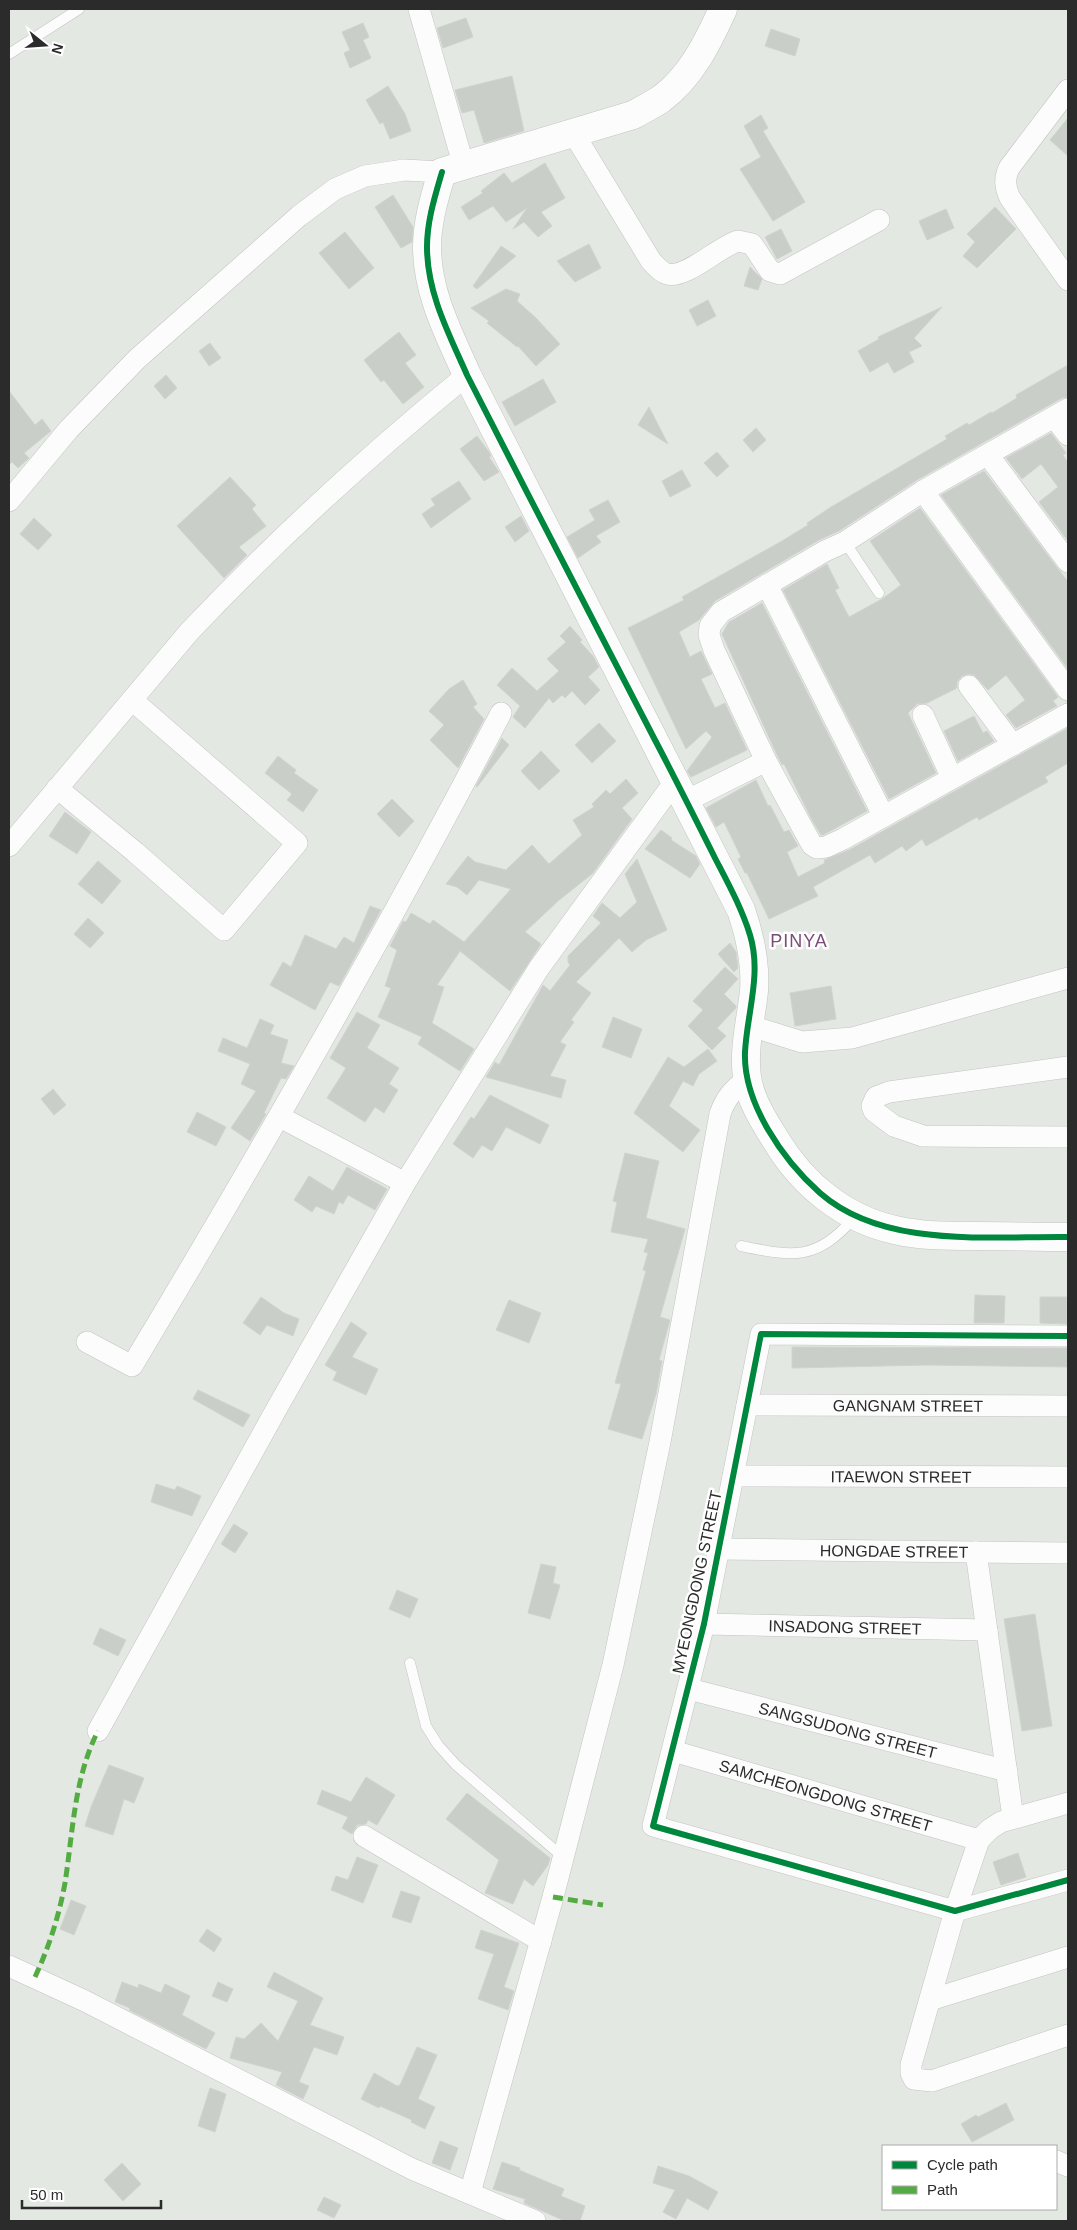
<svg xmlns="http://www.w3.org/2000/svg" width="1077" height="2230" font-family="Arial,sans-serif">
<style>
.building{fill:#c9cec9;stroke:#cfd4ce}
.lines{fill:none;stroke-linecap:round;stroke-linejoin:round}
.lane-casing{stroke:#c3c3c3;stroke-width:11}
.street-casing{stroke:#c3c3c3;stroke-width:22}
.secondary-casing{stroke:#c3c3c3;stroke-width:29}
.lane{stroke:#fbfcfb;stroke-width:10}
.street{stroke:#fbfcfb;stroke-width:21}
.secondary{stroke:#fbfcfb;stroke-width:28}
.quiet{stroke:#54ab44;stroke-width:5;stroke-dasharray:10 5;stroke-linecap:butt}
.cycleway-casing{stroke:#fff;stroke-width:9}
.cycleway{stroke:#00873e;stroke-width:6}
.labels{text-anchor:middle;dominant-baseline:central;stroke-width:5;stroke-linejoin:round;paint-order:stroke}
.street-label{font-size:16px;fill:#2b2b2b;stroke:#fff}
.neighbourhood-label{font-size:18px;letter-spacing:1px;fill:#7a4d76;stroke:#fff}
</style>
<rect width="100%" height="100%" fill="#e3e8e2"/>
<g class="building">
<path d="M466,18L473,37L443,48L437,28Z"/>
<path d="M363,23L369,37L363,40L371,58L350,68L344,53L350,50L342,32Z"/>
<path d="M771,29L800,39L795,56L765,46Z"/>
<path d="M512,76L524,131L484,143L474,110L462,113L455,90Z"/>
<path d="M388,86L405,114L411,131L390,139L383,122L380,124L366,100Z"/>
<path d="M761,115L768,128L763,131L805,202L773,221L740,169L761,157L744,126Z"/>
<path d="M1068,118V156L1050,140Z"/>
<path d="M545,163L565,198L541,212L552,226L538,237L524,222L513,229L527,208L506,222L493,206L469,220L461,207L483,193L481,191L504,173L512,183Z"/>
<path d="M393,195L413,227L412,242L401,248L375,207Z"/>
<path d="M995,207L1016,229L977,268L963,256L975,242L967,234Z"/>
<path d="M946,209L954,228L927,240L919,221Z"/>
<path d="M781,229L792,251L777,259L765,237Z"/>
<path d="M345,232L374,268L349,289L319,253Z"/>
<path d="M589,244L601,268L575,282L557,261Z"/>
<path d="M501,246L516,256L477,289L473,286Z"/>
<path d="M750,267L762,279L758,290L744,286Z"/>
<path d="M506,289L520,294L517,301L536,318L560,344L536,366L518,346L517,347L487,323L489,321L471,308Z"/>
<path d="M708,300L716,316L697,326L689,310Z"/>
<path d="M942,307L914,338L922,346L909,352L914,362L894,373L888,362L870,372L858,351L879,339L878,337Z"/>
<path d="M399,332L416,355L405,363L424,387L403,404L384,380L381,382L364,360Z"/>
<path d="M210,343L221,358L209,366L199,351Z"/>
<path d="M1068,365V397L1062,398L917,480L839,531L819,540L715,601L699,620L679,632L690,657L701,651L712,674L701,679L715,708L725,703L747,750L691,777L687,771L712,737L706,731L686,749L628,628L684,600L682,597L782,541L808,525L807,523L831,507L947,439L945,436L967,423L969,425L991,412L992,413L1017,398L1016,395Z"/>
<path d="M166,375L177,388L165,399L154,386Z"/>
<path d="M543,379L556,402L515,426L502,402Z"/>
<path d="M9,391L35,425L42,419L51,431L24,453L29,458L18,468L12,462L9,465Z"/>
<path d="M649,407L668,444L638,425Z"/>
<path d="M756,428L766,440L753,452L743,440Z"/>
<path d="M1051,433L1066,453L1063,455L1068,463V541L1039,502L1058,487L1041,464L1022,479L1006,458Z"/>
<path d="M477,436L489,452L491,456L489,457L499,472L484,481L460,449Z"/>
<path d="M717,452L729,466L717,477L704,463Z"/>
<path d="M682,470L691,486L670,497L662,481Z"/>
<path d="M984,471L1068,582V669L941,495Z"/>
<path d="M230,477L256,505L252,509L266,526L239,547L247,555L224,578L177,526Z"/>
<path d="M459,481L471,499L431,528L422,514L435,505L431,499Z"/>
<path d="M608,500L620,522L596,536L601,542L578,558L567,537L595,520L589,510Z"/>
<path d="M920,508L1058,697L1053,701L1057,706L1016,728L1006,715L1025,700L1006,675L988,690L974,675L968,674L962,676L957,682V688L927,703L917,704L908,713L936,773L889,799L783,590L827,564L839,588L835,590L849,617L882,599L901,585L870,541Z"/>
<path d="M521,516L529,531L515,542L505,527Z"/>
<path d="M34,518L52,535L38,550L20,534Z"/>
<path d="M762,603L867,811L823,835H821L812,820L784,764L782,765L777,755L722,634L729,622Z"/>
<path d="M570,626L582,640L580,642L593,656L599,667L588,677L600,690L585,705L572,691L565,698L562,695L553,703L549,698L525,728L513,717L520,706L497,685L512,668L537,691L559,671L547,659L566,642L560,636Z"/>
<path d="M463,680L477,704L473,707L484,719L458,768L430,740L444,725L429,711L449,689Z"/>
<path d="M974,716L983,733L987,731L994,741L958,761L944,731Z"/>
<path d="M599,723L616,741L592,763L575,745Z"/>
<path d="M1068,728V763L1045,777L1048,782L979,820L977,817L926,846L922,839L906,851L902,846L875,863L870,855L813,887L818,896L769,919L747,873H745L738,859L741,857L724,822L716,827L706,808L756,780L768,806L770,805L784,832L789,830L798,846L787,852L798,877L825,863L824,860L849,850Z"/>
<path d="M502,738L509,745L477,787L476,786Z"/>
<path d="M541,751L560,771L539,790L521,771Z"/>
<path d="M278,756L296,770L294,773L318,790L303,812L287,800L292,794L265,773Z"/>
<path d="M626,779L638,793L622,808L632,819L593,873L558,901L525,932L541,944L510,991L460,951L437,985L444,987L432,1023L474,1049L460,1071L418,1044L422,1037L378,1017L391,988L385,986L397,950L390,946L403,921L406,922L411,913L430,924L433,920L464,942L511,889L479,880L467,895L457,887L446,884L468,856L475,862L506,870L532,845L549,864L582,835L573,820L594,807L592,804L606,790L610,794Z"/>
<path d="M392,799L414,821L399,837L377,814Z"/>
<path d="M65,812L91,832L77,854L49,836Z"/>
<path d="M661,830L672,838L671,840L696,856L700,864L690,878L645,849Z"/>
<path d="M637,859L667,930L646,940L632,952L619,938L576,982L591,993L571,1020L574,1022L560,1042L566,1045L550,1076L566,1080L561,1098L486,1077L495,1062L499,1065L543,985L550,991L570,965L568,962V956L601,923L593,916L602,903L620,918L637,902L625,874Z"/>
<path d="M98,861L121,881L102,904L78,884Z"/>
<path d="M370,906L381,910L339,986L330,982L315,1010L270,985L283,962L291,967L305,935L336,949L344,937L354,943Z"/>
<path d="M88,918L104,933L90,948L74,934Z"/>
<path d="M730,943L736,952L738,968L734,972L718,954Z"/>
<path d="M725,967L738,979L724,994L736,1006V1008L717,1028L726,1036L712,1050L688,1026L703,1010L693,1001Z"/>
<path d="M831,986L836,1019L795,1026L790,993Z"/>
<path d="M357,1012L380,1025L367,1048L399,1068L389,1084L398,1090L384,1113L375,1107L365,1122L327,1098L346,1068L330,1058Z"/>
<path d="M613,1017L642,1029L631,1058L602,1047Z"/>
<path d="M260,1019L274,1025L270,1034L288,1040L281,1063L294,1066L286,1079L281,1078L264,1113L266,1114L250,1141L231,1128L256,1091L241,1084L250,1064L218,1051L223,1038L247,1048Z"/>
<path d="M708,1049L717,1061L699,1074L693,1086L683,1081L669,1106L700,1130L683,1152L634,1113L668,1057L684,1067Z"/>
<path d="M53,1089L66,1105L54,1115L41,1099Z"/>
<path d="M490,1095L549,1125L540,1144L506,1127L492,1151L482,1145L473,1158L453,1144L471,1117L474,1119Z"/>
<path d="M197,1112L226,1127L216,1146L187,1132Z"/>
<path d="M625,1153L659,1161L646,1218L685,1229L660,1317L670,1320L659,1360L662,1361L656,1394L642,1439L608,1429L621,1384L615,1383L646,1271L643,1270L648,1253L644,1252L648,1239L611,1232L617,1202L613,1201Z"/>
<path d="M347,1167L387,1189L375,1210L348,1195L343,1204L339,1202L334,1214L316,1206L312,1212L294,1200L309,1176L333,1191Z"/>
<path d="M975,1295L1005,1296L1004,1323H974Z"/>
<path d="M261,1297L284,1313L299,1319L293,1336L267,1325L260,1335L243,1323Z"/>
<path d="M1040,1297H1067V1324L1040,1323Z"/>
<path d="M509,1300L541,1313L529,1343L496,1330Z"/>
<path d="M351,1322L367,1333L352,1357L378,1369L366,1395L333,1380L337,1372L325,1365Z"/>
<path d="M792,1347L1068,1348V1367L927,1365L792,1368Z"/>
<path d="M198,1390L250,1415L243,1427L193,1399Z"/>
<path d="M156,1484L175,1490L177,1486L201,1496L192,1516L151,1502Z"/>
<path d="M234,1524L248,1533L235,1553L221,1544Z"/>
<path d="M541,1564L556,1567L553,1583L560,1585L550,1619L528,1613Z"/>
<path d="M397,1590L418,1599L410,1618L389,1609Z"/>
<path d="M1035,1614L1052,1726L1022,1731L1004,1619Z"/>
<path d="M100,1628L126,1640L118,1656L93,1644Z"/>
<path d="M109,1765L144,1778L134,1803L124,1799L113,1835L85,1826L91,1807Z"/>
<path d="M366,1777L395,1795L377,1825L368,1820L366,1824L357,1825L352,1834L342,1828L348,1817L317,1804L322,1790L351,1802Z"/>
<path d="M467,1793L550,1858L548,1865L533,1886L524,1879L513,1904L485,1893L499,1860L446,1819Z"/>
<path d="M1018,1853L1026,1877L1001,1885L993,1862Z"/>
<path d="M357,1857L378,1865L363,1903L331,1890L336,1876L348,1880Z"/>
<path d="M401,1891L420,1897L411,1923L392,1917Z"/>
<path d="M71,1900L86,1906L74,1935L60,1929Z"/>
<path d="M207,1929L222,1939L214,1952L199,1941Z"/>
<path d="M481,1930L519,1943L504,1987L514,1991L508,2010L478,1999L494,1954L475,1948Z"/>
<path d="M274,1972L323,1998L310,2025L344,2037L337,2055L314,2047L299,2082L309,2086L303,2099L276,2085L282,2072L230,2058L236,2037L244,2039L261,2023L278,2041L298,2001L267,1987Z"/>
<path d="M122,1982L138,1988L139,1984L161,1993L165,1984L190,1996L182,2015L215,2033L206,2049L129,2010L130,2008L115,2002Z"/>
<path d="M218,1982L233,1989L227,2002L212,1996Z"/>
<path d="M417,2047L437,2055L418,2099L435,2107L425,2129L411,2122L412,2120L380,2106L379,2108L361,2099L374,2073L397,2086L400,2085Z"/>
<path d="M210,2088L226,2094L215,2132L198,2126Z"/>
<path d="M1006,2103L1014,2120L972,2142L961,2124L976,2115L978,2117Z"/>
<path d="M440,2141L458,2148L450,2170L432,2163Z"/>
<path d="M502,2162L520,2168L519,2170L564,2189L561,2196L585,2206L580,2221H565L524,2203L525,2199L493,2189Z"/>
<path d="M122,2163L141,2184L123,2201L104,2180Z"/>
<path d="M658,2166L689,2176L718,2192L708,2210L687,2198L676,2219L663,2212L675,2190L653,2183Z"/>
<path d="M324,2197L341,2205L334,2218L317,2210Z"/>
</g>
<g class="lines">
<defs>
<g id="lane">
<path d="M9,54L79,9"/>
<path d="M845,542L879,593"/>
<path d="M741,1246C795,1257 816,1261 855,1217"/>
<path d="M410,1663L426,1726L438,1745L456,1765L563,1857"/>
</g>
<g id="street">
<path d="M419,9L464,167"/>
<path d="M1068,90L1009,168C1004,179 1005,187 1010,198L1068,280"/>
<path d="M574,134L651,261C656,266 660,272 667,274C686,279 718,247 738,241L752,244L770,271L780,274L879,220"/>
<path d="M1068,409L923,491L845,542L825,551L721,612L710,626L709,635L714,650L766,761L812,845L817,848L826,847L843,839L1068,714"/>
<path d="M1055,418L1068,435"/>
<path d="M988,455L1068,562"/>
<path d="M923,491L1068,690"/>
<path d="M9,501L69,429L137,359L299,216L335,189L365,176L404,170L442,172"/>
<path d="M767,585L883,815"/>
<path d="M969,686L1013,745"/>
<path d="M923,715L952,778"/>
<path d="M57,788L135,852L224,930L297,843L132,700"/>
<path d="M686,801L766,761"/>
<path d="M9,846L189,632C276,540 369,455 467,375"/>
<path d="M748,1025L802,1042L852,1038L1068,978"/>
<path d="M1068,1067L889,1092L876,1097L872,1106L874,1111L894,1126L923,1136L1068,1137"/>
<path d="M280,1117L405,1183"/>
<path d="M1068,1336L761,1334L704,1624L653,1826L955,1911L1068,1880"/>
<path d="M87,1342L132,1366C261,1151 385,935 501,713"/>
<path id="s1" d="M747,1405L1068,1406"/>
<path id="s2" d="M733,1476L1068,1477"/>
<path id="s3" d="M719,1549L1068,1553"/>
<path d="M976,1552L1013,1818"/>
<path id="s4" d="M704,1624L987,1630"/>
<path id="s5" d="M689,1689L1007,1771"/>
<path d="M98,1731L277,1408L405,1183L539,968L676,780"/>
<path id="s6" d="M673,1751L979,1840"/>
<path d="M1068,1803L1001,1822L990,1829L979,1840L955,1911L911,2065V2073L914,2079L932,2081L1068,2035"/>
<path d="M364,1836L541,1941"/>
<path d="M9,1966L85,2001L412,2169L535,2221"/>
<path d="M930,2000L1068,1957"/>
<path d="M1056,2161L1068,2166"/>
<path d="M470,2193L553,1897L613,1665L660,1442L720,1114C726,1097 733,1090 747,1079"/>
</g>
<path id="secondary" d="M723,9C708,42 691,77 661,99C652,105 642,110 633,115L442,172C435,196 427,221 427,247C427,293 449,334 467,375L741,910C750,936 756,962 754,991C751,1020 743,1048 747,1077C750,1100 765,1123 777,1142C803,1185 845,1219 895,1230C920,1236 948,1236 974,1236C1005,1236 1037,1237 1068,1237"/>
</defs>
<use href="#lane" class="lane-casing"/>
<use href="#street" class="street-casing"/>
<use href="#secondary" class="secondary-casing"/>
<use href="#lane" class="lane"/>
<use href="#street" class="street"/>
<use href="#secondary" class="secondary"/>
<g class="quiet">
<path d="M553,1897L603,1905"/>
<path d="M35,1977C49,1947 59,1916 65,1883C73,1832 74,1778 98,1731"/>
</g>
<defs>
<g id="cycleway">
<path d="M442,172C435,196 427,221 427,247C427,293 449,334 467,375C529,497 592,618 655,740C676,780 696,820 716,860C729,885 742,909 750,935C762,974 747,1013 745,1052C743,1103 783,1160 820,1193C884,1249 989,1236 1068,1237"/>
<path d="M1068,1336L761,1334L704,1624L653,1826L955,1911L1068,1880"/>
</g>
</defs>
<use href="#cycleway" class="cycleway-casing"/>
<use href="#cycleway" class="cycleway"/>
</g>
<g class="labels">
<g class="street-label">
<text stroke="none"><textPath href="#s1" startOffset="161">GANGNAM STREET</textPath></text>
<text stroke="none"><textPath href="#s2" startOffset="168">ITAEWON STREET</textPath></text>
<text stroke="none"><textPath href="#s3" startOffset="175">HONGDAE STREET</textPath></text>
<text transform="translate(697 1582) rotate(-78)">MYEONGDONG STREET</text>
<text stroke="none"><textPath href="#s4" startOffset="141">INSADONG STREET</textPath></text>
<text stroke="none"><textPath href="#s5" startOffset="164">SANGSUDONG STREET</textPath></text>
<text stroke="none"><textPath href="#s6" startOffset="159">SAMCHEONGDONG STREET</textPath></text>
</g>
<g class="neighbourhood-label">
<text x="799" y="941">PINYA</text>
</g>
</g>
<rect width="1077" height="2230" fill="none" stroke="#2b2b2b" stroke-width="20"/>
<rect x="882" y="2145" width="175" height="65" fill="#ffffff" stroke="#aaaaaa"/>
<rect x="892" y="2161" width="25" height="8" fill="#00873e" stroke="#aaaaaa"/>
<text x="927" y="2170" font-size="15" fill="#2b2b2b">Cycle path</text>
<rect x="892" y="2186" width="25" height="8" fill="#54ab44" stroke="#aaaaaa"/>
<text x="927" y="2195" font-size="15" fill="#2b2b2b">Path</text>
<g transform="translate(45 45) rotate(107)" stroke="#ffffff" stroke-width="4" paint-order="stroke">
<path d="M0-4L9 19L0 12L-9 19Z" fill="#2b2b2b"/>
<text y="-8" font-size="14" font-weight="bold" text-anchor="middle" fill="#2b2b2b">N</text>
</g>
<path d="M22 2200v8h139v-8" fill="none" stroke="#2b2b2b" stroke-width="2.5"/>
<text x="30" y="2200" font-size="15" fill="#2b2b2b" stroke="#ffffff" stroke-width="4" paint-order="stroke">50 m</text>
</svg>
